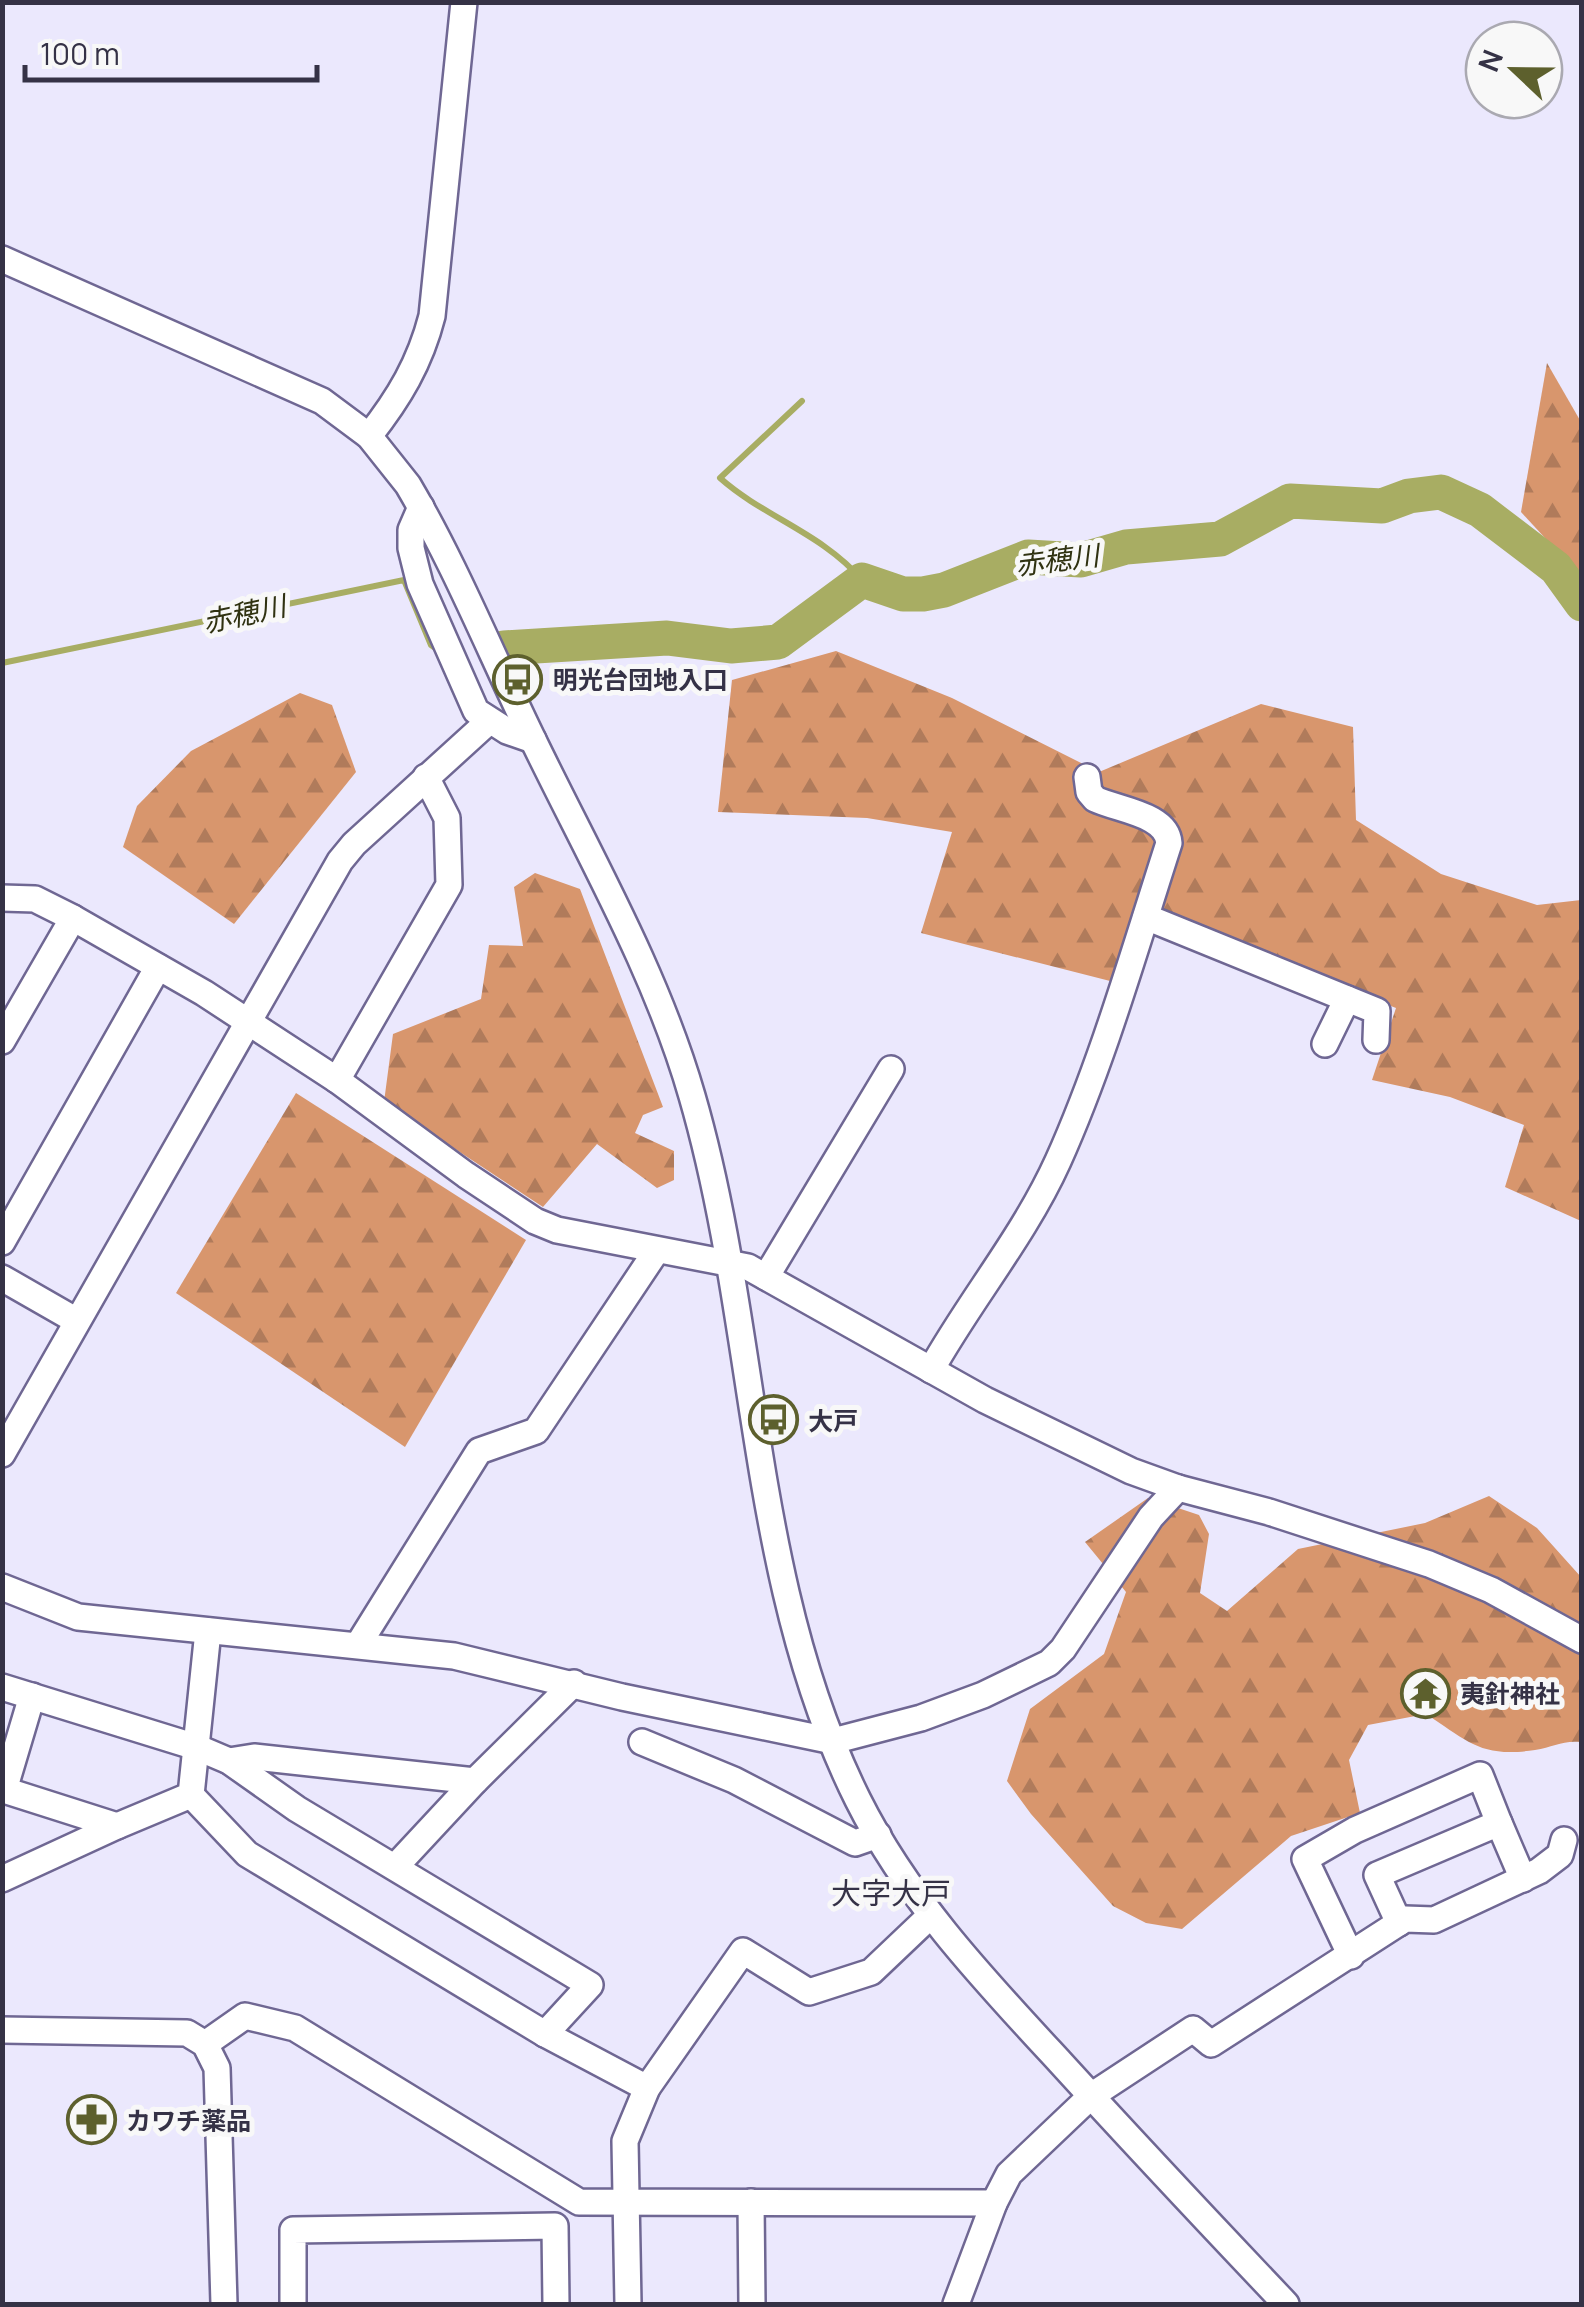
<svg xmlns="http://www.w3.org/2000/svg" width="1584" height="2307" font-family="Manrope,'Noto Sans JP',sans-serif">
<style>
.forest{fill:url(#forest-firs)}
.lines{fill:none;stroke-linecap:round;stroke-linejoin:round}
.stream{stroke:#a8ad63;stroke-width:6}
.river{stroke:#a8ad63;stroke-width:35}
.minor-casing{stroke:#6f6793;stroke-width:30}
.minor{stroke:#fff;stroke-width:25}
.labels{text-anchor:middle;dominant-baseline:central;stroke-width:10;stroke-linejoin:round;paint-order:stroke}
.poi-label{font-size:25px;font-weight:bold;fill:#353246;stroke:#f8f8f8;text-anchor:start}
.water-label{font-size:28px;font-style:italic;fill:#303211;stroke:#f8f8f8}
.quarter-label{font-size:30px;fill:#353246;stroke:#f8f8f8}
</style>
<defs>
<pattern id="forest-firs" width="22" height="20" patternUnits="userSpaceOnUse" patternTransform="scale(2.5)"><rect width="22" height="20" fill="#d8966d"/><path d="M5 1l3.5 6h-7zM16 11l3.5 6h-7z" fill="#b07b5b"/></pattern>
</defs>
<rect width="100%" height="100%" fill="#ebe8fd"/>
<g class="forest">
<path d="M1547,363L1581,422V577L1521,512Z"/>
<path d="M836,651L952,698L1099,772L1261,704L1353,727L1356,820L1441,874L1537,905L1581,900V1221L1505,1187L1524,1125L1450,1097L1372,1080L1396,1008L1140,908L1114,982L921,933L952,832L867,818L718,812L732,680Z"/>
<path d="M300,693L332,705L356,772L234,924L123,847L137,806L191,751Z"/>
<path d="M535,873L580,889L663,1107L643,1115L635,1133L674,1151V1180L657,1188L597,1144L543,1207L384,1102L393,1034L481,999L489,945L523,946L514,887Z"/>
<path d="M296,1093L526,1240L405,1447L176,1293Z"/>
<path d="M1489,1496L1537,1528L1581,1577V1742C1563,1740 1553,1747 1535,1750C1481,1758 1469,1742 1426,1714L1368,1725L1349,1760L1360,1813L1291,1836L1182,1929L1146,1923L1113,1906L1031,1814L1007,1781L1030,1709L1104,1654L1126,1592L1085,1542L1148,1498L1199,1515L1209,1534L1200,1593L1227,1611L1298,1549L1425,1523Z"/>
</g>
<g class="lines">
<g class="stream">
<path d="M802,401L720,478C764,517 823,534 862,580"/>
<path d="M2,663L404,580L431,645L441,652"/>
</g>
<path class="river" d="M504,648L667,638L731,646L778,642L862,580L903,594H923L944,590L1028,557L1081,560L1126,547L1220,539L1290,501L1382,506L1409,496L1441,492L1480,510L1556,568L1582,604"/>
<defs>
<g id="minor">
<path d="M2,259L322,401L369,436L408,485C457,568 493,659 536,746C591,859 657,974 692,1096C759,1326 749,1582 858,1800C908,1900 985,1981 1060,2062C1134,2143 1210,2224 1286,2304"/>
<path d="M369,436C399,398 420,363 432,316L464,2"/>
<path d="M421,507L411,530V548L420,584L476,711L507,731L533,740"/>
<path d="M2,898L35,899L73,918L204,993L337,1080L466,1175L535,1221L557,1230L748,1267L985,1400L1131,1471L1178,1488L1269,1512L1429,1564L1491,1590L1582,1640"/>
<path d="M1146,917L1377,1011L1376,1040"/>
<path d="M2,1041L73,918"/>
<path d="M1325,1044L1347,999"/>
<path d="M337,1080L449,885L447,818L426,777"/>
<path d="M2,1242L158,967"/>
<path d="M766,1277L891,1069"/>
<path d="M2,1278L77,1321"/>
<path d="M931,1370C970,1300 1024,1236 1058,1161C1103,1061 1135,948 1169,843C1167,814 1118,810 1095,799L1089,792L1087,777"/>
<path d="M2,1454L340,861L354,844L488,722"/>
<path d="M2,1587L78,1617L454,1656L622,1697L833,1741L921,1718L983,1695L1049,1663L1063,1649L1151,1517L1178,1488"/>
<path d="M358,1645L479,1451L536,1431L657,1250"/>
<path d="M2,1687L196,1747L229,1761L297,1809L590,1985L545,2034"/>
<path d="M32,1696L4,1790L117,1826"/>
<path d="M642,1742L734,1780L855,1843L878,1835"/>
<path d="M229,1761L254,1757L475,1781"/>
<path d="M191,1795L247,1854L545,2034L647,2088"/>
<path d="M395,1867L475,1781L574,1683"/>
<path d="M2,1879L117,1826L191,1795L208,1631"/>
<path d="M1399,1923L1377,1875L1499,1823L1523,1879"/>
<path d="M1351,1956L1305,1859L1355,1830L1480,1775L1499,1823"/>
<path d="M2,2030L187,2033L205,2044L217,2068L224,2304"/>
<path d="M205,2044L245,2016L295,2028L579,2202L994,2203"/>
<path d="M751,2202L752,2304"/>
<path d="M293,2304V2230L555,2226L556,2304"/>
<path d="M628,2304L625,2141L647,2088L743,1951L809,1992L871,1972L931,1915"/>
<path d="M956,2304L994,2203L1009,2174L1091,2096L1193,2029L1211,2044L1405,1919L1434,1920L1539,1871L1560,1855L1564,1840"/>
</g>
</defs>
<use href="#minor" class="minor-casing"/>
<use href="#minor" class="minor"/>
</g>
<defs>
<symbol id="bus-ring" viewBox="-11 -11 22 22"><circle r="9.5" fill="#f8f8f8" stroke="#5d602d" stroke-width="1.5"/><path d="M-5-6H5V4H4V6H2V4H-2V6H-4V4H-5ZM-3.5-4V0h7V-4ZM-3.5 1.2v1.5H-2V1.2ZM2 1.2v1.5H3.5V1.2Z" fill="#5d602d"/></symbol>
<symbol id="temple-ring" viewBox="-11 -11 22 22"><circle r="9.5" fill="#f8f8f8" stroke="#5d602d" stroke-width="1.5"/><path d="M0-6L5-2H3V0L6.5 2.5H4V6H1.5V3h-3V6H-4V2.5H-6.5L-3 0V-2H-5Z" fill="#5d602d"/></symbol>
<symbol id="pharmacy-ring" viewBox="-11 -11 22 22"><circle r="9.5" fill="#f8f8f8" stroke="#5d602d" stroke-width="1.5"/><path d="M-2-6h4v4h4v4h-4v4h-4v-4h-4v-4h4Z" fill="#5d602d"/></symbol>
</defs>
<g fill-rule="evenodd">
<use href="#bus-ring" x="490" y="652" width="55" height="55"/>
<use href="#bus-ring" x="746" y="1392" width="55" height="55"/>
<use href="#temple-ring" x="1398" y="1666" width="55" height="55"/>
<use href="#pharmacy-ring" x="64" y="2092" width="55" height="55"/>
</g>
<g class="labels">
<g class="poi-label">
<text x="553" y="679">明光台団地入口</text>
<text x="808" y="1420">大戸</text>
<text x="1460" y="1693">夷針神社</text>
<text x="126" y="2120">カワチ薬品</text>
</g>
<g class="water-label">
<text transform="translate(1057 559) rotate(-7)">赤穂川</text>
<text transform="translate(244 613) rotate(-12)">赤穂川</text>
</g>
<g class="quarter-label">
<text x="891" y="1892">大字大戸</text>
</g>
</g>
<rect width="1584" height="2307" fill="none" stroke="#353246" stroke-width="10"/>
<g transform="translate(1514 70) rotate(292)"><circle r="48" fill="#f8f8f8" stroke="#aaa9b1" stroke-width="2.5"/>
<path d="M0-8L18 38L0 25L-18 38Z" fill="#5d602d"/>
<text y="-15" font-size="28" font-weight="bold" text-anchor="middle" fill="#353246">N</text>
</g>
<path d="M25 65v15h292v-15" fill="none" stroke="#353246" stroke-width="5"/>
<text x="40" y="65" font-size="30" fill="#353246" stroke="#f8f8f8" stroke-width="8" paint-order="stroke">100 m</text>
</svg>
